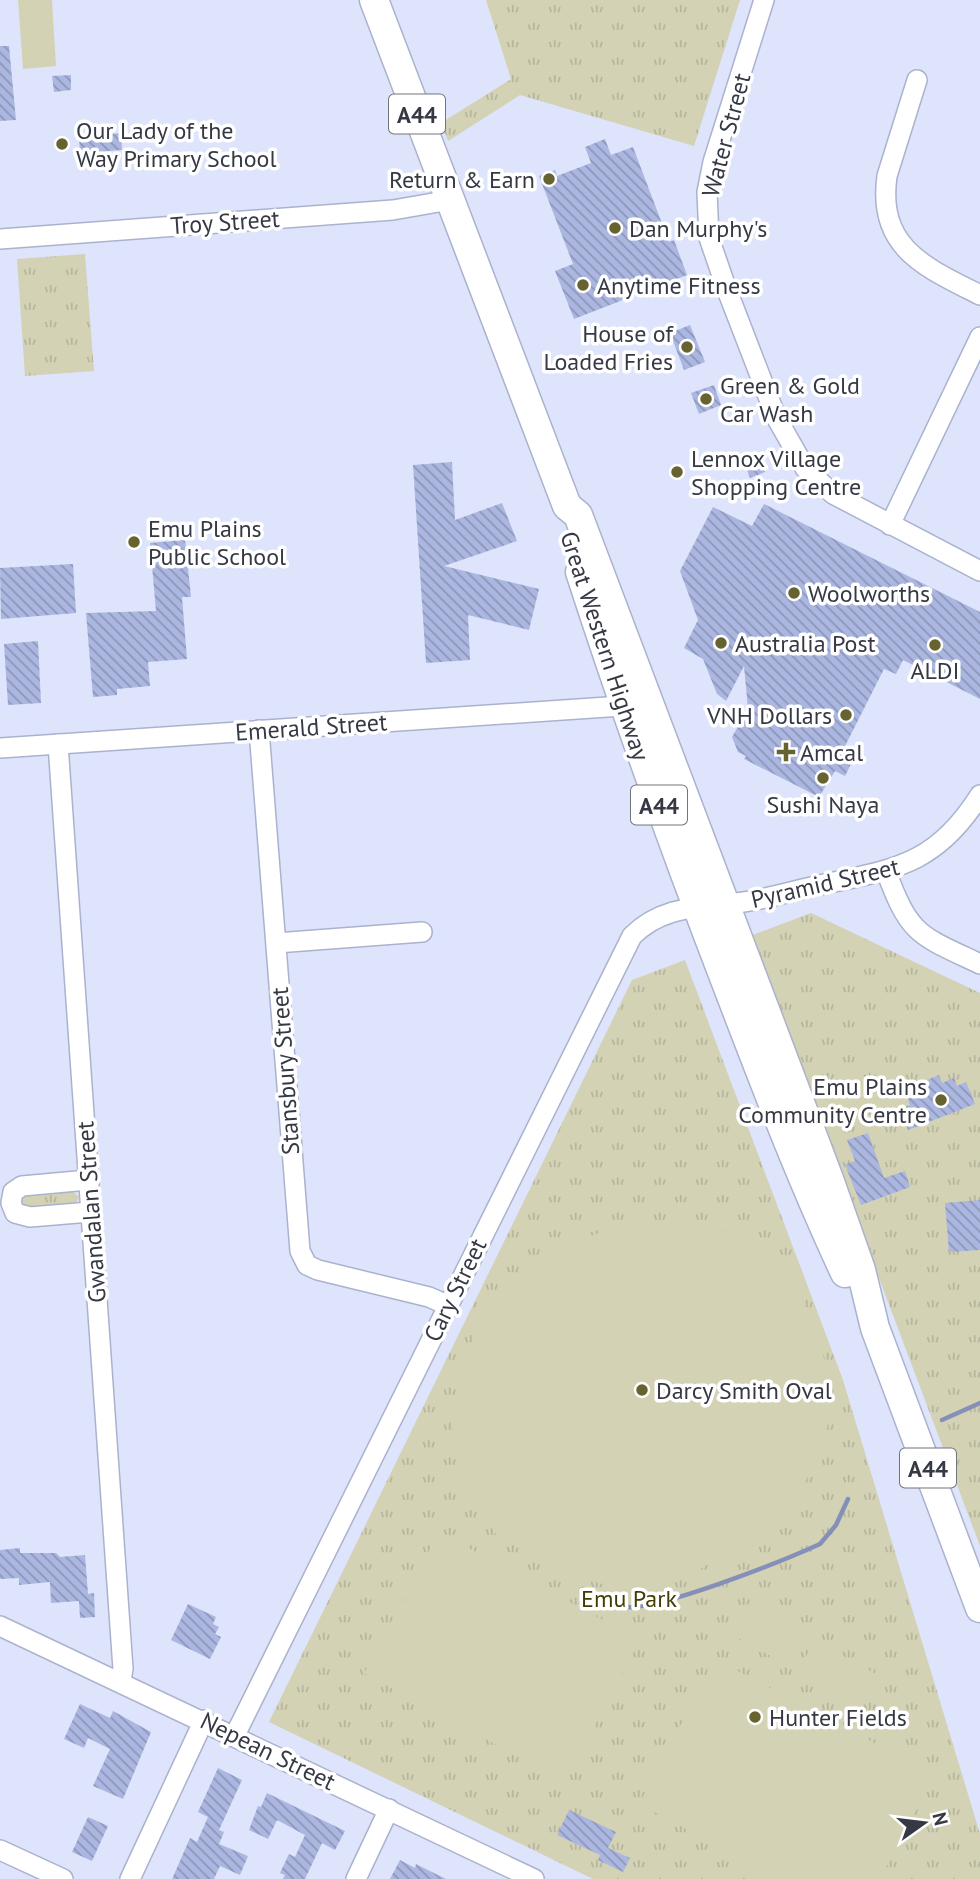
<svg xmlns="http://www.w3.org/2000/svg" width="980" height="1879" font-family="'PT Sans',sans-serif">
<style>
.grass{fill:url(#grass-tufts)}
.pitch{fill:#d3d2b5}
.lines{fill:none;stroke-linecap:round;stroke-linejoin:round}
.stream{stroke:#8590b8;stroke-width:4.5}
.building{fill:url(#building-back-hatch)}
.minor-casing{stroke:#abb2ce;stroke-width:22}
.highway-casing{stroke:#abb2ce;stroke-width:31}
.minor{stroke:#fff;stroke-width:19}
.highway{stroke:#fff;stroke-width:28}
.poi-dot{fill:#666330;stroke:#fff;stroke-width:2.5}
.labels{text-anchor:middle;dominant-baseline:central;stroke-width:7;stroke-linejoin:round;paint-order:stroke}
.shield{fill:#fff;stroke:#72747c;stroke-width:2}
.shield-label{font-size:23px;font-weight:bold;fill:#363944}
.poi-label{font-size:24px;fill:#363944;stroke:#fff;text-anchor:start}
.street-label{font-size:24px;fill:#363944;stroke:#fff}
.park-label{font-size:24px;fill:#413d03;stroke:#fff}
</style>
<defs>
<pattern id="grass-tufts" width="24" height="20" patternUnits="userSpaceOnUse" patternTransform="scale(1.75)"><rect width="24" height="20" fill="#d3d2b5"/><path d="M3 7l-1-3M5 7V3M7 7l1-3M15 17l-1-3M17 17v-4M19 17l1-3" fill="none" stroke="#b6b59d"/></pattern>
<pattern id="building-back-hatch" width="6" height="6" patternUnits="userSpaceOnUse" patternTransform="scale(1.75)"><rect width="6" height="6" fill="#abb7e1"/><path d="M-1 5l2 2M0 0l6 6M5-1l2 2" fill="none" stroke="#8c96b8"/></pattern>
</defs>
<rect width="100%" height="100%" fill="#dde4fb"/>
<g class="grass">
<path d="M486,0H740L694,146L520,95L448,141L441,123L511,79Z"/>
<path d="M85,254L94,371L25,376L17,259Z"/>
<path d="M811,913L980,993V1546L750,936Z"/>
<path d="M685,960L843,1380L980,1834V1879H593L269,1722L632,980Z"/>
<path d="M72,1190L79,1197L76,1204L23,1208L19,1199L24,1193Z"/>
</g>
<g class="pitch">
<path d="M18,0H52L56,66L23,69Z"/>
<path d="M672,1225L727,1231L780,1266L808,1310L825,1361L831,1414L819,1457L793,1503L794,1509L783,1512L762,1532L678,1582L626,1590L556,1572L496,1534L466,1492L452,1435L459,1366L498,1297L550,1250L608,1230Z"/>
<path d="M439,1532L640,1640L565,1782L364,1673Z"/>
<path d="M747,1604L809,1638L792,1668L731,1634Z"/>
<path d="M815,1640L876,1674L859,1705L798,1671Z"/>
<path d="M715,1659L935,1775L880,1879H780L639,1804Z"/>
</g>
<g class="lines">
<g class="stream">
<path d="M942,1420L980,1403"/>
<path d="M583,1589C596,1596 608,1605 622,1607C656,1612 785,1560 820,1544L836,1525L848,1499"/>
</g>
</g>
<g class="building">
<path d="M0,46H9L16,120L0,121Z"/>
<path d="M71,75V90L54,92L52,76Z"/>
<path d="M121,133L122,150L80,153L79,137Z"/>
<path d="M605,139L611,155L633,147L669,242L674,240L687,275L574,319L555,271L573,264L539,176L555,170L557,176L591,163L585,147Z"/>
<path d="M690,325L705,362L684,370L670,333Z"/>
<path d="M714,385L721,405L699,414L691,393Z"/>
<path d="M759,457L765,472L750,478L744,462Z"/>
<path d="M452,462L455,520L502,503L517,541L444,566L539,589L529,630L468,615L470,660L426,663L413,465Z"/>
<path d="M764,504L980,612V699L903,660L896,674L884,669L841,754V759L851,764L845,776L835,771L819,797L744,759L746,756L738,752L732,737L748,709L744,666L726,701L717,694L703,659L684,648L698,620L680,571L713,507L752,526Z"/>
<path d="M185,540L191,597H182L187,659L148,662L150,686L117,689V695L93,697L86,613L156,611L150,543Z"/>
<path d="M73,564L76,613L1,619L0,568Z"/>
<path d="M38,641L41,703L8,705L4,644Z"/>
<path d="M939,1075L942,1083L954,1078L957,1086L966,1082L975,1104L908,1130L900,1109L910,1105L907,1096L918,1091L915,1085Z"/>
<path d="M868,1133L884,1178L905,1171L910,1187L861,1205L847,1170L846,1164L855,1161L847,1140Z"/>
<path d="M980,1200V1250L949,1252L945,1203Z"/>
<path d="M20,1548V1553H56L60,1557L85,1555L88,1594L94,1593L95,1617L80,1618L79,1601L51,1603L50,1582L19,1585V1578L0,1579V1550Z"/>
<path d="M188,1604L216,1617L213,1624L219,1627L215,1634L221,1637L210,1659L171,1640Z"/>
<path d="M80,1704L110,1718L113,1711L151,1732L123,1799L93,1786L110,1749L88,1738L84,1748L64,1739Z"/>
<path d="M218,1768L242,1780L219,1830L224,1832L219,1844L248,1856L240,1875L220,1866L214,1879H172L190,1838L197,1842L208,1817L198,1812Z"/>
<path d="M267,1793L345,1831L335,1850L322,1843L305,1879H283L285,1875L280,1873L289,1854L295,1857L305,1835L277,1820L268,1839L249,1830L258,1806L261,1807Z"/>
<path d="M569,1810L616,1832L608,1848L630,1858L623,1872L598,1860L600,1855L557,1835Z"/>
<path d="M88,1817L108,1826L92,1861L72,1852Z"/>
<path d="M400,1860L415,1868L416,1864L446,1879H390Z"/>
</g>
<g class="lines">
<defs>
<g id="minor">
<path d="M764,0L713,162L707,192L709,238L727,290L776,417L805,468L833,494L980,571"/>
<path d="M917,80L887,176C877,248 925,267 980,295"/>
<path d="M0,239L393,210L450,200"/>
<path d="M890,525L980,337"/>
<path d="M259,730L300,1251L307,1265L318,1270L429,1297L447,1305"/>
<path d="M58,744L123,1669L121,1680"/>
<path d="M0,748L622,706"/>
<path d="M886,871C910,936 919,935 980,964"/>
<path d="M276,943L422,932"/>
<path d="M88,1180L22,1186L13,1192L11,1203L15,1213L30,1217L90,1212"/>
<path d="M0,1626L534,1879"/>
<path d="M235,1735L632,936C662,906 697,908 736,903C764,900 792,891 820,885C895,869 936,865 980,795"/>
<path d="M0,1850L63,1879"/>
<path d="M130,1879L204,1720"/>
<path d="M356,1879L389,1809"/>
</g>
<g id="highway">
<path d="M374,0L567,506L578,515L829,1179L861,1270L875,1328L980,1608"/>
<path d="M580,572C626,714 676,853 730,993C766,1087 802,1181 845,1273"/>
</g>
</defs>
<use href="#minor" class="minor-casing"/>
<use href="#highway" class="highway-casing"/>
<use href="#minor" class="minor"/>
<use href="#highway" class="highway"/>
</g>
<g class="poi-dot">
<circle cx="62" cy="144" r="7"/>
<circle cx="549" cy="179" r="7"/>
<circle cx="615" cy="228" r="7"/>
<circle cx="583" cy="285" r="7"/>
<circle cx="687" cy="347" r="7"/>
<circle cx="706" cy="399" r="7"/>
<circle cx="677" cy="472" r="7"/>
<circle cx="134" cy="542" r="7"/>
<circle cx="794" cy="593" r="7"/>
<circle cx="721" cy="643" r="7"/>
<circle cx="935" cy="645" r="7"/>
<circle cx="846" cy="715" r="7"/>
<path d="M782.5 741.5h7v7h7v7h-7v7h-7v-7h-7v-7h7z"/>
<circle cx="823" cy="778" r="7"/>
<circle cx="941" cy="1100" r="7"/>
<circle cx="642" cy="1390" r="7"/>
<circle cx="755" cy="1717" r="7"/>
</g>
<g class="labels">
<g class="shield">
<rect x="389" y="94.5" width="56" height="39" rx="5"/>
<rect x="631" y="785.5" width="56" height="39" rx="5"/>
<rect x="900" y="1448.5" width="56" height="39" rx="5"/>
</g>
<g class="shield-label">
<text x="417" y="114">A44</text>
<text x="659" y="805">A44</text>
<text x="928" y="1468">A44</text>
</g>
<g class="poi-label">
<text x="76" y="130">Our Lady of the<tspan x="76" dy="28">Way Primary School</tspan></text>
<text x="535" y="179" text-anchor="end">Return &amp; Earn</text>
<text x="629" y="228">Dan Murphy's</text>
<text x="597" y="285">Anytime Fitness</text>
<text x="673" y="333" text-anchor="end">House of<tspan x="673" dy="28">Loaded Fries</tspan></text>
<text x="720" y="385">Green &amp; Gold<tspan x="720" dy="28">Car Wash</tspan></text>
<text x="691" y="458">Lennox Village<tspan x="691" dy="28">Shopping Centre</tspan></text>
<text x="148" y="528">Emu Plains<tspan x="148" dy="28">Public School</tspan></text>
<text x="808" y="593">Woolworths</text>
<text x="735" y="643">Australia Post</text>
<text x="935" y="670" text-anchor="middle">ALDI</text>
<text x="832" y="715" text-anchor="end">VNH Dollars</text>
<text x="800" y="752">Amcal</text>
<text x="823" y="804" text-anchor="middle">Sushi Naya</text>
<text x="927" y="1086" text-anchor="end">Emu Plains<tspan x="927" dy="28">Community Centre</tspan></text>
<text x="656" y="1390">Darcy Smith Oval</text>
<text x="769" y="1717">Hunter Fields</text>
</g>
<g class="street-label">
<text transform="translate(726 135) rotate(-75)">Water Street</text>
<text transform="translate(225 222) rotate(-4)">Troy Street</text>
<text transform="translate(605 646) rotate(72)">Great Western Highway</text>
<text transform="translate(311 727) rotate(-4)">Emerald Street</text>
<text transform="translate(825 883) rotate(-13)">Pyramid Street</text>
<text transform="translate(285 1071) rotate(-94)">Stansbury Street</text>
<text transform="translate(91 1212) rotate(-94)">Gwandalan Street</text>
<text transform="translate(455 1290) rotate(-64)">Cary Street</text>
<text transform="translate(268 1751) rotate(26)">Nepean Street</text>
</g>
<g class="park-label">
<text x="629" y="1598">Emu Park</text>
</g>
</g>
<g transform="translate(924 1823) rotate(76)" stroke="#ffffff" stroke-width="5" paint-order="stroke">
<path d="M0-5L12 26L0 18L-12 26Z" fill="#363944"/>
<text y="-10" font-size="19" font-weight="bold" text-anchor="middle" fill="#363944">N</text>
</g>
</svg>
